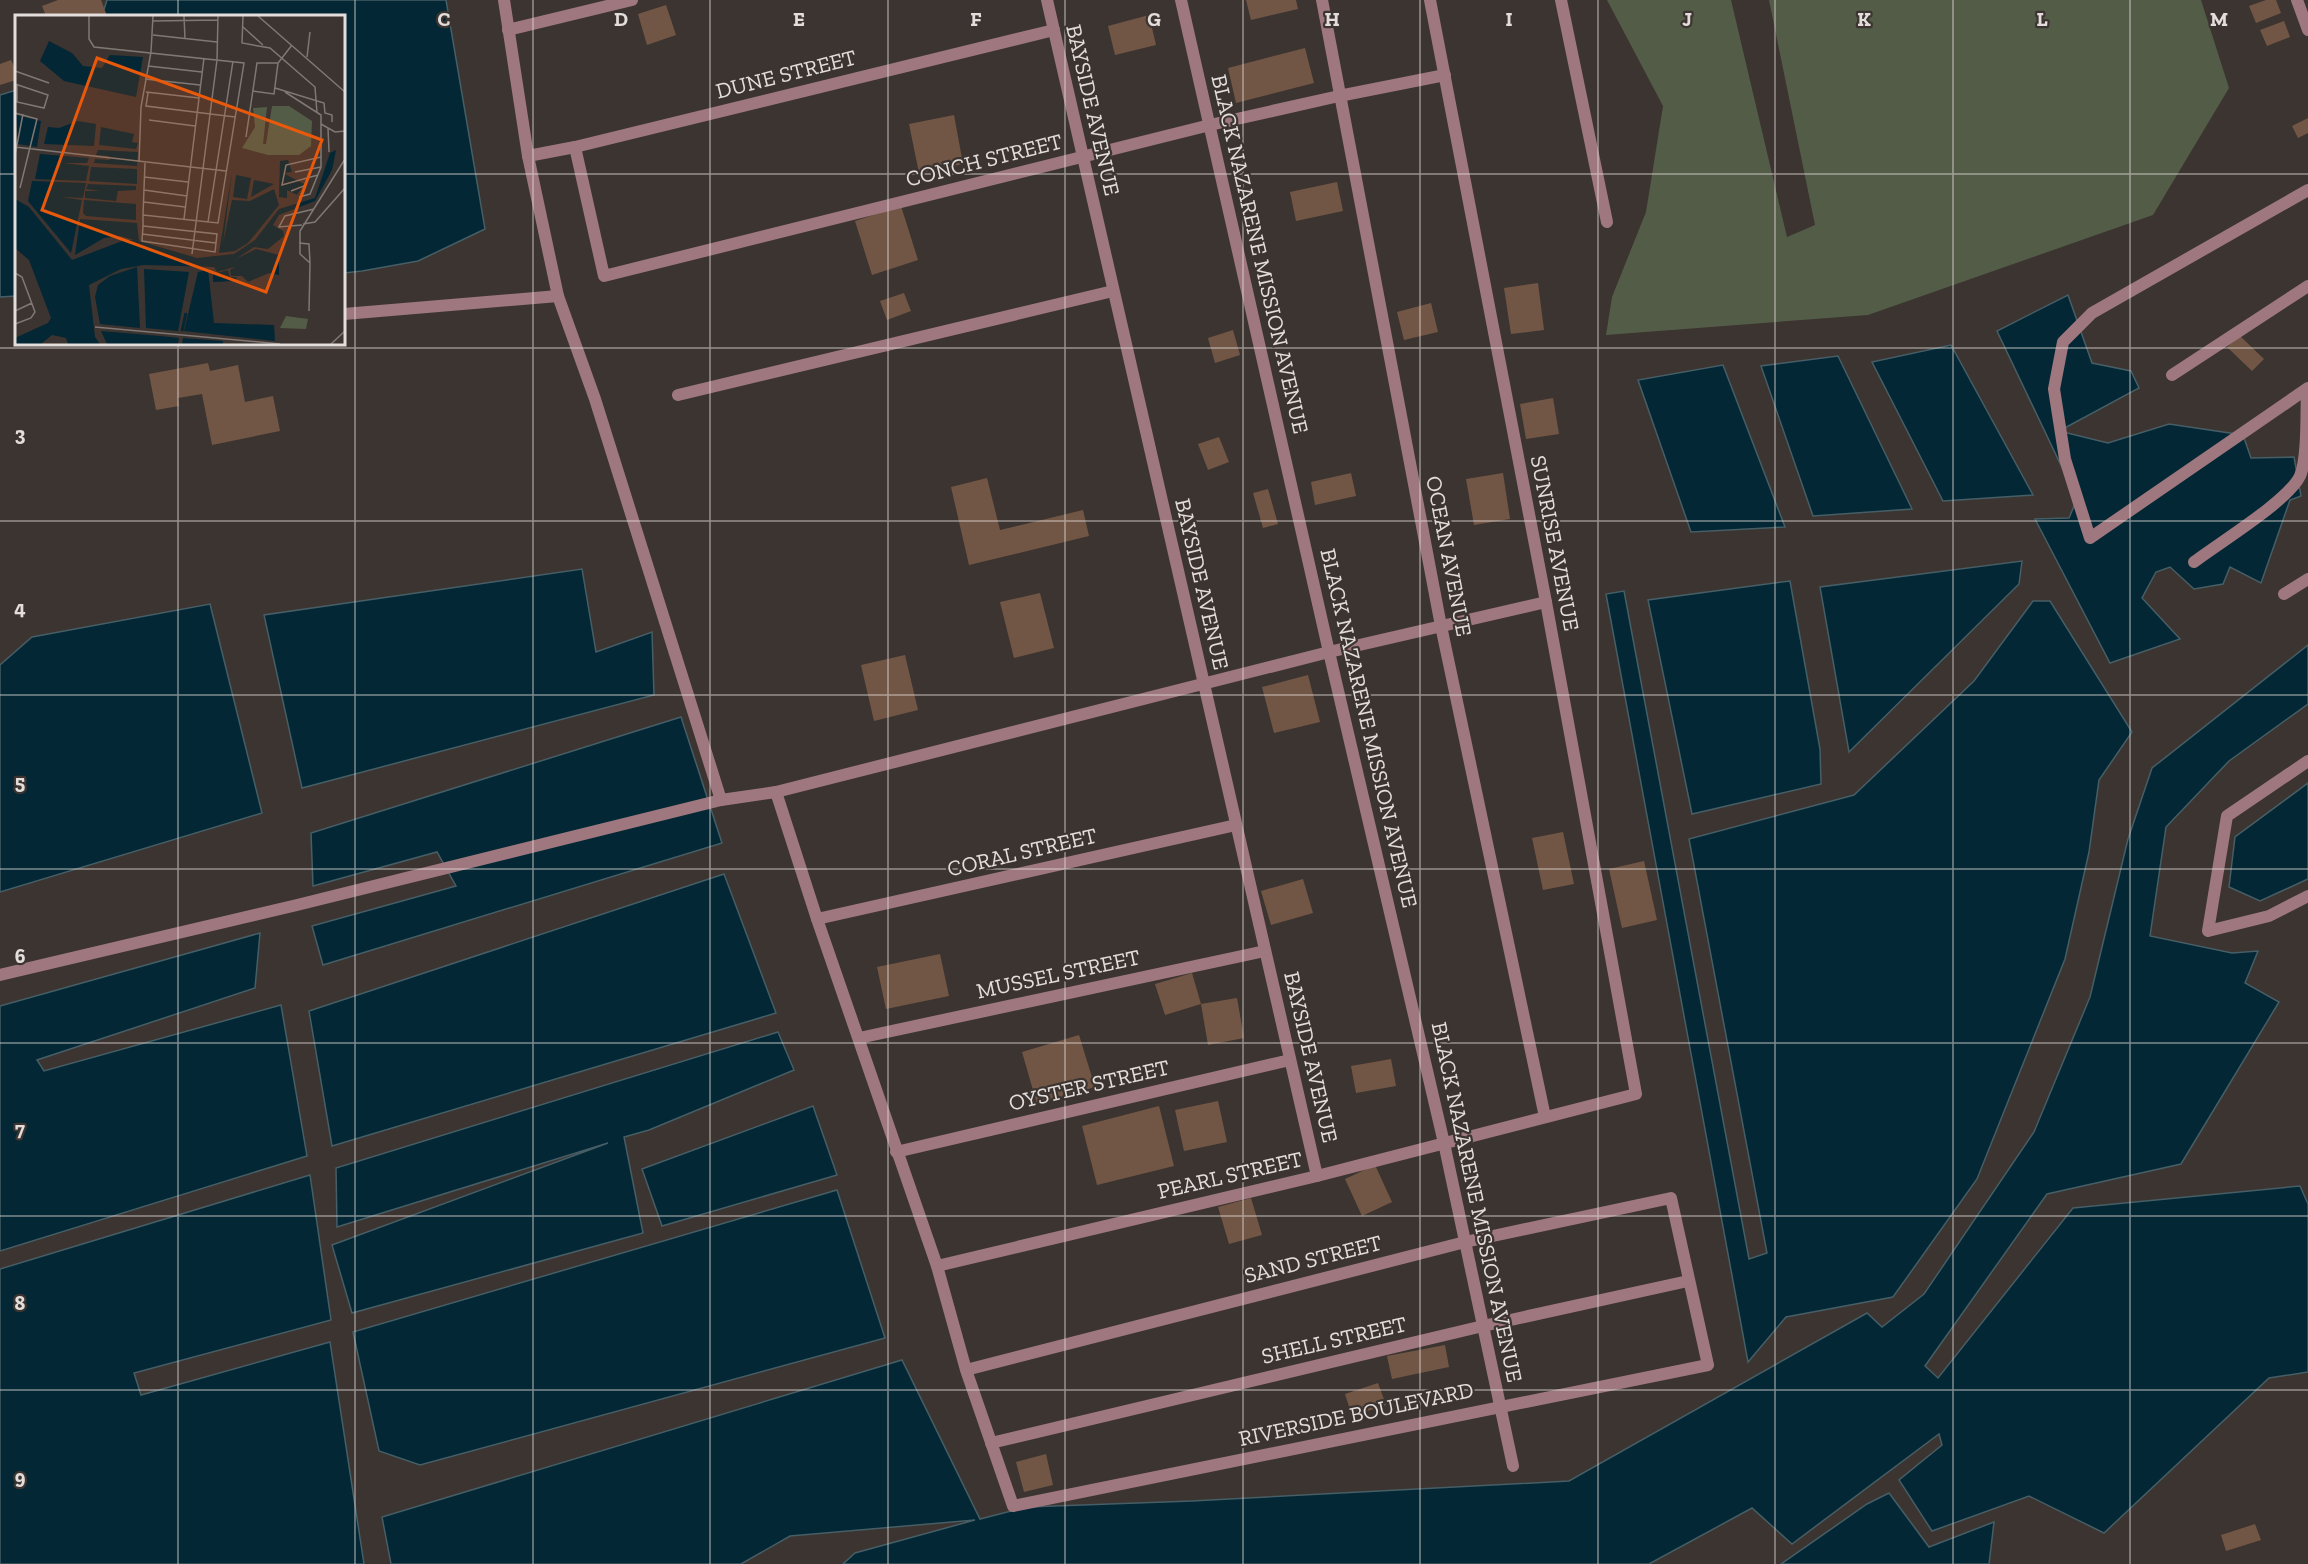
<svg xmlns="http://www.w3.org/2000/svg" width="2308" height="1564" font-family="'Zilla Slab',serif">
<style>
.green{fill:#535c47}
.water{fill:#032734;stroke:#465e66;stroke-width:1.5}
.building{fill:#725645}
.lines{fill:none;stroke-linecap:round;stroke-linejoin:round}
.lane{stroke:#9e787e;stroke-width:12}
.street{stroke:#9e787e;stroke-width:12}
.grid{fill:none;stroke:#e3dedb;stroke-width:1.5;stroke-opacity:0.55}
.labels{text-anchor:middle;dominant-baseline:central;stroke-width:4.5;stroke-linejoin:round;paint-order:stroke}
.street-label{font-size:22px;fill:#e3dedb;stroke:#3c3430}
.inset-river{fill:none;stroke:#032734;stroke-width:3}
.inset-road{fill:none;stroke:#7f7874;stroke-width:1.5}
.view{fill:#e8590c;fill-opacity:0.15;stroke:#e8590c;stroke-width:3}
.inset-edge{fill:none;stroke:#e3dedb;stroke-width:3}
.grid-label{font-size:20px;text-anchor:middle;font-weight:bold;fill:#e3dedb;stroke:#3c3430;stroke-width:4.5;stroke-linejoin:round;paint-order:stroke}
</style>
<rect width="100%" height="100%" fill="#3c3430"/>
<path class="green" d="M1607,0H1731L1787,237L1815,225L1769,0H2201L2229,88L2153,215L1868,315L1606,335L1612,297L1646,212L1663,106Z"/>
<g class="water">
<path d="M107,0H446L485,229L418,261L362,271L344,273V16H102Z"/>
<path d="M16,90V296L0,297V95Z"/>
<path d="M2068,295L2092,363L2131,371L2139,388L2059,431L2108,443L2169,424L2243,435L2251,458L2294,457L2301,496L2290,500L2261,583L2230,567L2223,584L2194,589L2170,567L2156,572L2142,598L2180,639L2110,663L2035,519L2069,518L2077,499L1997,331Z"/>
<path d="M1951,345L2033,495L1943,501L1872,362Z"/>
<path d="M1838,356L1912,509L1813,516L1761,366Z"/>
<path d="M1723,365L1785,527L1691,532L1638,380Z"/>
<path d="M2022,561L2019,584L1849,752L1820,587Z"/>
<path d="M582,569L596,652L652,632L654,695L302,788L264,615Z"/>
<path d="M1790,581L1820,749L1821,784L1692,814L1648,600Z"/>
<path d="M1624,591L1749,1259L1767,1253L1689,839L1854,795L1974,681L2033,601H2050L2132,732L2099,780L2089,852L2065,959L1977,1179L1893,1297L1786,1317L1748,1362L1606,594Z"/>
<path d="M210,604L262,813L0,892V665L32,637Z"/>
<path d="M2308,645V704L2229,761L2166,827L2150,936L2232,953L2258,951L2245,983L2279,1002L2181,1164L2047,1194L1925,1366L1938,1378L2073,1208L2300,1186L2308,1204V1372L2269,1378L2104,1533L2029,1496L1932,1531L1899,1480L1942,1445L1939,1434L1792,1544L1752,1508L1649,1564H843L855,1553L975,1520L790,1536L741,1564H391L382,1517L902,1360L980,1519L1027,1507L1192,1501L1569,1481L1867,1313L1882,1327L1924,1294L2034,1132L2090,997L2128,839L2152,768Z"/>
<path d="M681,717L722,843L323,965L312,926L456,886L437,852L313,886L311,833Z"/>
<path d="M2308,783V879L2260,901L2229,887L2235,837Z"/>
<path d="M724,874L776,1013L332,1146L309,1011Z"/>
<path d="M260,933L255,988L37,1060L44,1071L281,1005L307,1156L0,1251V1006Z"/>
<path d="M778,1032L794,1070L649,1130L624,1137L643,1233L352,1313L332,1245L608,1143L337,1227L336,1168Z"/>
<path d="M813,1106L837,1175L662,1226L642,1169Z"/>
<path d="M310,1175L331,1320L134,1373L141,1395L330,1342L364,1564H0V1269Z"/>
<path d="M837,1190L885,1338L420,1465L379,1451L353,1332Z"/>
<path d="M1889,1493L1929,1547L1994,1522L1989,1564H1781L1867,1504Z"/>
</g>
<g class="building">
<path d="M58,0H101L107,16H46L42,6Z"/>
<path d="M1246,0H1296L1298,9L1251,20Z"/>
<path d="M2266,0H2276L2281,13L2256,23L2249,6Z"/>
<path d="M666,5L676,35L647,45L638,14Z"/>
<path d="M1149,15L1156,45L1115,55L1108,26Z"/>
<path d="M2284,21L2290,37L2267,46L2260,30Z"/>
<path d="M1305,48L1314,83L1236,103L1228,68Z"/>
<path d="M11,60L16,70V80L0,85V64Z"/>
<path d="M954,115L963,164L919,173L909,124Z"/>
<path d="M2308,118V133L2298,138L2292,126Z"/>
<path d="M1337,182L1343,211L1296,221L1290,192Z"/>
<path d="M901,206L918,260L872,275L855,221Z"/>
<path d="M1538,283L1544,330L1511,334L1504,288Z"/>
<path d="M904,293L911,311L887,320L880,301Z"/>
<path d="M1431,303L1438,332L1404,340L1397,312Z"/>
<path d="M1233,330L1240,355L1215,363L1208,338Z"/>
<path d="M2239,335L2264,359L2252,371L2227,347Z"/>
<path d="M208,363L210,371L238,365L245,402L273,396L280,431L212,445L202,394L178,398L179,406L156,410L149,374Z"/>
<path d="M1553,398L1559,434L1526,439L1520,404Z"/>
<path d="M1219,437L1229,462L1208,470L1198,444Z"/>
<path d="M1351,473L1356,496L1315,505L1311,482Z"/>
<path d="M1503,473L1510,519L1474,525L1466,479Z"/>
<path d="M987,478L1000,530L1083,510L1089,536L969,565L951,487Z"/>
<path d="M1268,489L1278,524L1263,528L1253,493Z"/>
<path d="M1040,593L1054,648L1014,658L1000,602Z"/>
<path d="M905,655L918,710L874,721L861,665Z"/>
<path d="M1308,675L1320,722L1274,733L1262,687Z"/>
<path d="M1563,832L1574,884L1543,890L1532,838Z"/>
<path d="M1644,861L1657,920L1622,928L1609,869Z"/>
<path d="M1303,879L1313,913L1271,925L1261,891Z"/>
<path d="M940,954L949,996L886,1009L877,967Z"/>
<path d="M1192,973L1201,1004L1165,1015L1155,984Z"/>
<path d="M1237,998L1244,1038L1208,1045L1201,1004Z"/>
<path d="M1079,1035L1095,1087L1037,1104L1022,1052Z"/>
<path d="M1391,1059L1396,1086L1356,1093L1351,1066Z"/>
<path d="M1218,1101L1227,1142L1184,1151L1175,1110Z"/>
<path d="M1159,1106L1174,1166L1097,1185L1082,1126Z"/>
<path d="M1375,1165L1392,1202L1362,1216L1345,1179Z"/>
<path d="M1251,1198L1262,1235L1229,1244L1218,1207Z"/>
<path d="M1445,1345L1449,1367L1392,1379L1387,1356Z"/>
<path d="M1378,1383L1386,1405L1352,1416L1345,1394Z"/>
<path d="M1046,1454L1053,1485L1024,1492L1016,1462Z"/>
<path d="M2255,1524L2261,1540L2226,1551L2221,1535Z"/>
</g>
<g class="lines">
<path class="lane" d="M344,314L558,296"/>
<g class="street">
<path d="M504,0L528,156L558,296L595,399L721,800"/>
<path d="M1047,0L1317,1176"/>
<path d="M1181,0L1329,652L1444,1143L1513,1466"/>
<path d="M1322,0L1441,626L1545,1117"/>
<path d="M1561,0L1607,222"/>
<path d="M2297,0L2308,30"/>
<path d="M508,30L632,0"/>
<path d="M575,147L604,276L1210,125L1339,96L1445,75"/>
<path d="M528,156L575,147L1054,30"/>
<path d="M2308,190L2092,313L2063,342L2054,389L2065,459L2090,538L2308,388"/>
<path d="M2172,375L2308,286"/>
<path d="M678,395L1113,291"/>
<path d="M2194,562C2219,543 2288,501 2300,476C2308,457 2306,411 2307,389"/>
<path d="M2284,594L2308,579"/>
<path d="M2308,761L2227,816L2208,931L2269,916L2308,896"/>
<path d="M776,792L817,919L937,1266L966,1370L1013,1506L1708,1365L1671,1198L1465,1242L966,1370"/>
<path d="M817,919L1236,825"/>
<path d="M0,975L297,905L721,800L776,792L1329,652L1546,602"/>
<path d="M859,1038L1265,951"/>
<path d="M896,1152L1290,1060"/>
<path d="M937,1266L1317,1176L1636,1094L1546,602L1430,0"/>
<path d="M991,1443L1483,1326L1688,1281"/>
</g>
</g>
<path class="grid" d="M178,0V16M355,0V1564M533,0V1564M710,0V1564M888,0V1564M1065,0V1564M1243,0V1564M1420,0V1564M1598,0V1564M1775,0V1564M1953,0V1564M2130,0V1564M0,174H16M344,174H2308M178,344V1564M0,348H2308M0,521H2308M0,695H2308M0,869H2308M0,1043H2308M0,1216H2308M0,1390H2308"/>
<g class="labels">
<g class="street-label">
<text transform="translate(786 74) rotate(-14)">DUNE STREET</text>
<text transform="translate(1093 110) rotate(77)">BAYSIDE AVENUE</text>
<text transform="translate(984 160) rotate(-14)">CONCH STREET</text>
<text transform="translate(1260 254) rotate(77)">BLACK NAZARENE MISSION AVENUE</text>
<text transform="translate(1555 543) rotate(79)">SUNRISE AVENUE</text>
<text transform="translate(1449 556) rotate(79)">OCEAN AVENUE</text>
<text transform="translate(1202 584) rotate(77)">BAYSIDE AVENUE</text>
<text transform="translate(1369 728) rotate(77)">BLACK NAZARENE MISSION AVENUE</text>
<text transform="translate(1022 852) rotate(-13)">CORAL STREET</text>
<text transform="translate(1058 974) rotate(-12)">MUSSEL STREET</text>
<text transform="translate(1311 1057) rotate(77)">BAYSIDE AVENUE</text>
<text transform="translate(1089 1085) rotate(-13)">OYSTER STREET</text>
<text transform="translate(1230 1175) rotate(-13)">PEARL STREET</text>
<text transform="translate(1477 1202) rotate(78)">BLACK NAZARENE MISSION AVENUE</text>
<text transform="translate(1313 1259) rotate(-14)">SAND STREET</text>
<text transform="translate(1334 1340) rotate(-13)">SHELL STREET</text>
<text transform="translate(1356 1414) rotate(-12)">RIVERSIDE BOULEVARD</text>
</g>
</g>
<g transform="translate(15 15)">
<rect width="330" height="330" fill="#3c3430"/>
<path d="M257,91H274L297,106L296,131L284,140H253L227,133L240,112L238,93L252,92L248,129H251ZM271,301L293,304L291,314L265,313Z" fill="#535c47"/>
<path d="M34,26L57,38L68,51L87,53L95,40L128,42L121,82L49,66L25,46ZM1,100L26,106L22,132L3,129ZM63,106L81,109L79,131L29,129L33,112L44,113ZM86,112L119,119L117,127L123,128L121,134L84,130ZM83,135L123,137L122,151L79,148L80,144L95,145L94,141L81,140ZM321,135L317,155L300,186L264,200L258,210L268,216L269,221L253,234L239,232L221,244L241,234L264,240V260L254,258L233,267L227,261H216L215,255L220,252L202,257L199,252L129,250L106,254L74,270L80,322L85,329H53L51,323L37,320L26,329H0V323L33,308L36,303L14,245L0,233V184L14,192L57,245L110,225H119L105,221L89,223L60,240L65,204L122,208L124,226L182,243L219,239L240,225L264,194L300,183L315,138ZM25,139L74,143L72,148H48L74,151L71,166L20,164ZM273,145L277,157L268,158L289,169L282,180L272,175V183L264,182L265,146ZM76,152L122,154V169L74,166ZM217,158L208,228L217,185L235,186L259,174L264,190L233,228L220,236L204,238ZM221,160L236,163L232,184L218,182ZM239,165L259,169L236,182ZM17,166L71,168L68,183L46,182L67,185L56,238L13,186ZM73,169L121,171V175L103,176L101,186L70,183V176H85L71,174ZM69,185L121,189V205L71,201L68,198ZM122,252L125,313L85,309L80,282L83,270L95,261ZM129,254L174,257L163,316L131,313ZM193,255L199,308L259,310L260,326L169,316L183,257ZM213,255L215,262H222L220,266L198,267V259ZM86,316L145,321L164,323L163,329H92ZM168,323L208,326V329H167Z" fill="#032734"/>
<path class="inset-river" d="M167,316L171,298"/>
<path class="inset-road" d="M74,1V24L79,32L229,48L203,208L128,200M169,1L170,24M228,1L227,28L255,33L300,72L302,98M243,1L330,77M138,6L203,5M228,12L248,30M138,20L202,27M292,42L295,17M133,51L187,57M0,56L34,68M130,64L185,70M0,69L33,80L29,93L2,87V70M260,73L309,88L310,98L317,100V107M237,76L259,79L263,48L277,30M131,77L184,83M270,77L306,100V152L295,179L284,182M133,78L131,91L220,102M0,98L22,104L5,173M134,105L180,111M306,109L320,117L330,116M313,113L314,137M231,122L242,48H263M0,132L211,156M0,140L8,99M124,147L126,92L136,37L138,1M280,157L306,152M303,160L267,170L271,150L306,142M129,162L173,167M129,175L172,181M276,176L289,171L293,163M129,187L170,192M169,204L189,43M193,207L218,46M288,209L300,207L330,173M287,210L264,212L270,201L299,194M128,211L202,219L200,237L127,226L128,211V200L130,148M127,219L201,228M284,228L294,229L295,248M177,239L202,45L203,1M0,258L7,262L20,297L16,303L0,309M0,296L17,288M294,296L295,248L285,239V216L330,144M80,312L265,329M316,329L330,316"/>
<path class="view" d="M82,43L307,125L251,277L27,195Z"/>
<rect width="330" height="330" class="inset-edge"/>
</g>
<g class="grid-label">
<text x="444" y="26">C</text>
<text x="621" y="26">D</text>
<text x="799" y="26">E</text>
<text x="976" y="26">F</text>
<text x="1154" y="26">G</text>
<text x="1332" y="26">H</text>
<text x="1509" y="26">I</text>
<text x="1687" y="26">J</text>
<text x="1864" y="26">K</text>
<text x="2042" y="26">L</text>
<text x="2219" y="26">M</text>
<text x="20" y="441">3</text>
<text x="20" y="615">4</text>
<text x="20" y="789">5</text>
<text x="20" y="963">6</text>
<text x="20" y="1136">7</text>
<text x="20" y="1310">8</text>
<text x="20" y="1484">9</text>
</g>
</svg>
